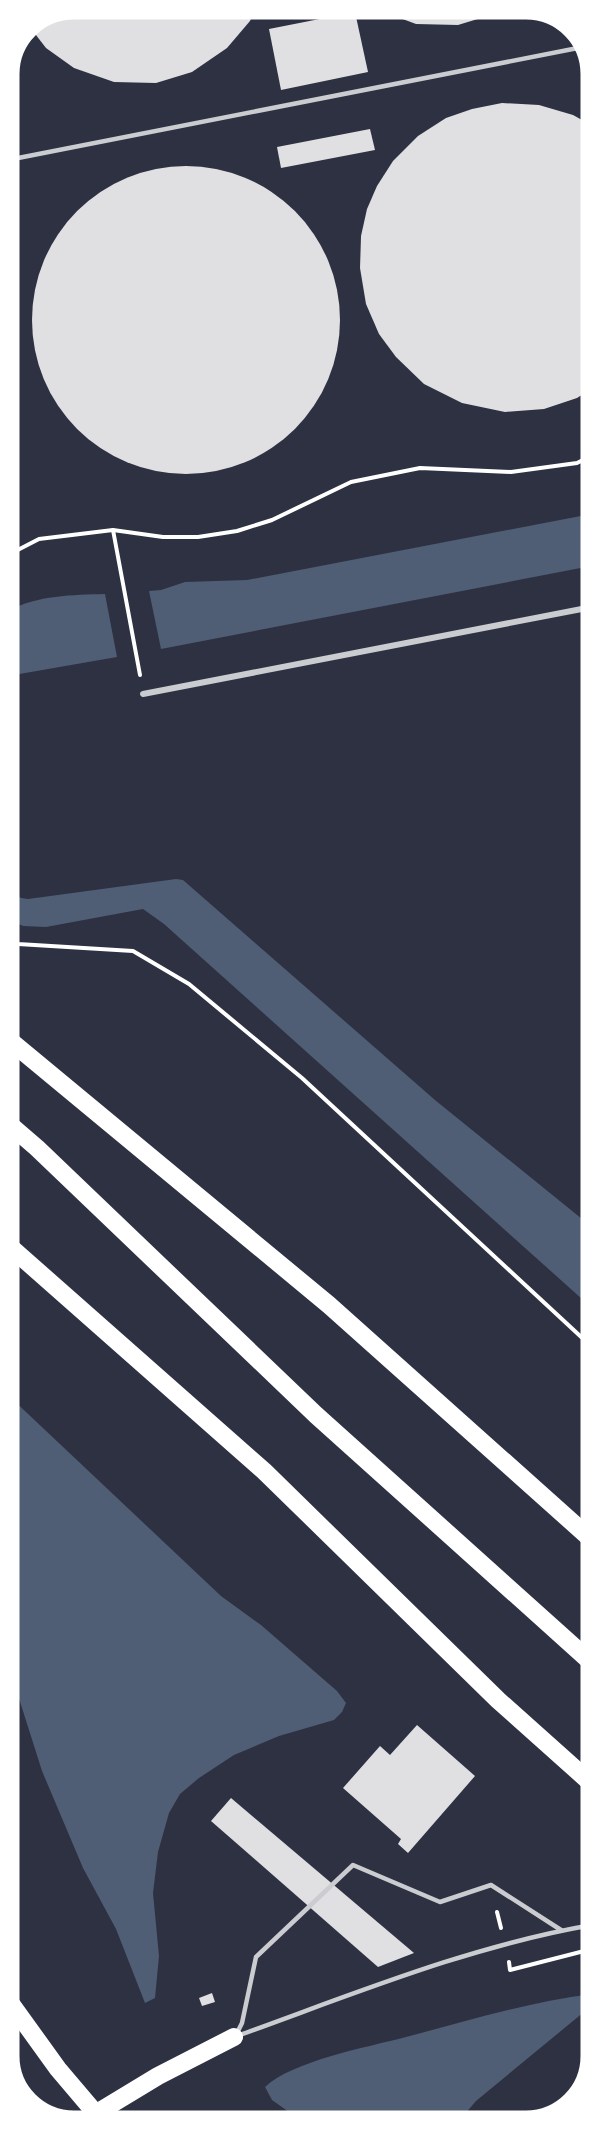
<svg xmlns="http://www.w3.org/2000/svg" width="600" height="2130" font-family="Signika,sans-serif">
<style>
.water{fill:#4f5d75}
.building{fill:#e0e0e3}
.lines{fill:none;stroke-linecap:round;stroke-linejoin:round}
.path{stroke:#fff;stroke-width:4}
.service{stroke:#caccd0;stroke-width:4.5}
.minor{stroke:#caccd0;stroke-width:6}
.motorway{stroke:#fff;stroke-width:18}
.rim{fill:none;stroke:#fff;stroke-width:3}
</style>
<rect width="100%" height="100%" fill="#2d3142"/>
<g class="water">
<path d="M591,514V566L161,649L149,591L161,590L185,582L247,580Z"/>
<path d="M105,594L117,657L8,676V611C38,595 72,595 105,594Z"/>
<path d="M176,879L183,880L435,1100L592,1227V1308L164,924L143,909L46,927L23,926L8,919V891L21,898L28,899Z"/>
<path d="M8,1395L221,1596L261,1625L337,1691L346,1703L342,1712L334,1720L279,1736L234,1755L199,1778L180,1794L169,1813L158,1852L153,1893L159,1956L155,1998L145,2003L116,1929L83,1868L42,1771L9,1667Z"/>
<path d="M592,1994V2004L590,2007L476,2101L459,2121L303,2122L272,2100L265,2087C292,2061 368,2047 406,2037C467,2021 529,2002 592,1994Z"/>
</g>
<g class="building">
<path d="M74,8H256L250,21L227,48L192,72L156,83L114,82L74,68L46,48L29,26Z"/>
<path d="M373,8H504L494,14L458,25L416,24Z"/>
<path d="M355,12L368,72L281,90L269,29Z"/>
<path d="M502,103L539,105L573,115L591,125V389L577,398L544,409L505,412L462,403L424,384L396,357L379,334L366,304L360,268L361,236L367,209L377,186L393,161L418,136L446,118L472,109Z"/>
<path d="M370,129L375,150L281,168L277,147Z"/>
<circle cx="186" cy="320" r="154"/>
<path d="M8,334L12,345L17,389L9,428Z"/>
<path d="M417,1725L475,1776L408,1853L398,1844L401,1839L343,1788L380,1746L390,1755Z"/>
<path d="M231,1798L414,1953L378,1967L211,1821Z"/>
<path d="M212,1993L215,2002L202,2006L199,1998Z"/>
</g>
<g class="lines">
<g class="path">
<path d="M113,530L140,675"/>
<path d="M8,555L39,539L113,530L163,537H198L237,531L272,520L351,482L420,468L511,472L577,463L591,456"/>
<path d="M8,937L18,944L133,951L189,984L302,1078L592,1347"/>
<path d="M497,1912L501,1928"/>
<path d="M509,1962L510,1970L592,1949"/>
</g>
<g class="service">
<path d="M8,160L583,47"/>
<path d="M237,2033L242,2023L256,1957L353,1865L440,1902L491,1885L561,1930"/>
<path d="M237,2036C354,1994 470,1946 592,1925"/>
</g>
<path class="minor" d="M143,694L592,607"/>
<g class="motorway">
<path d="M8,1039L329,1305L592,1540"/>
<path d="M8,1123L37,1148L316,1415L592,1663"/>
<path d="M8,1245L264,1471L498,1700L592,1784"/>
<path d="M9,2001L58,2069L103,2122"/>
<path d="M82,2122L158,2076L234,2037"/>
</g>
</g>
<path d="M0 0H600V2130H0ZM74 18H526A56 56 0 0 1 582 74V2056A56 56 0 0 1 526 2112H74A56 56 0 0 1 18 2056V74A56 56 0 0 1 74 18Z" fill="#fff" fill-rule="evenodd"/>
<path class="rim" d="M74 18H526A56 56 0 0 1 582 74V2056A56 56 0 0 1 526 2112H74A56 56 0 0 1 18 2056V74A56 56 0 0 1 74 18Z"/>
</svg>
